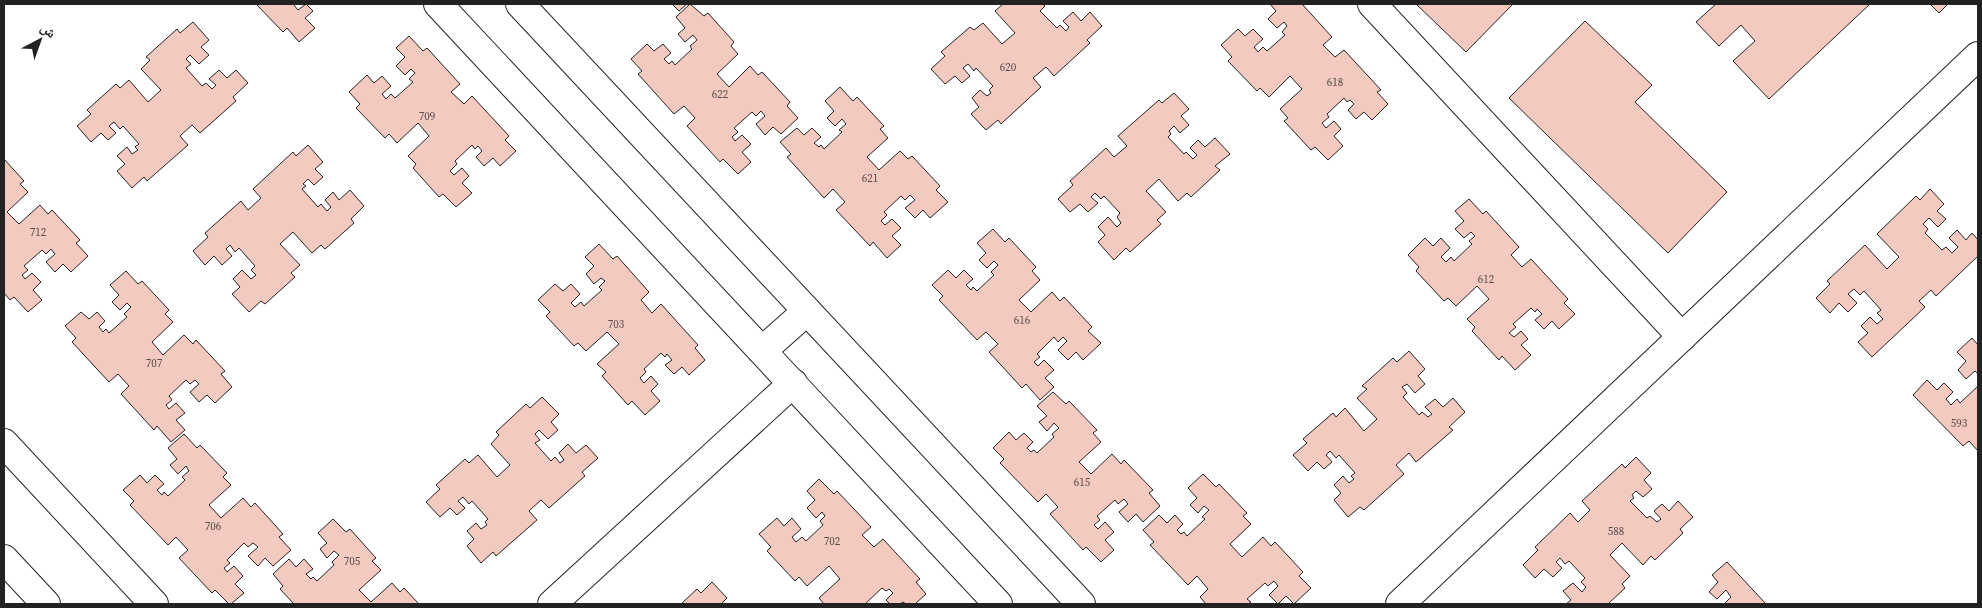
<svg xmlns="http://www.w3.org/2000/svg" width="1982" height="608" font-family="'Source Serif 4','Noto Naskh Arabic',serif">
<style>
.building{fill:#f3c9c0;stroke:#222}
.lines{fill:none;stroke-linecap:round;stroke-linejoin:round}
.street-casing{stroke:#222;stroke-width:30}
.street{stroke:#fff;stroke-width:28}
.labels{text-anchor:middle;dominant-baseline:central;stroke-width:4;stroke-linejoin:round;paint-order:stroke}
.number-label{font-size:11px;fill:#564c4a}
</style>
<rect width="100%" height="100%" fill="#fff"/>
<g class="building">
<path d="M256,4H296L294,5L298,10L306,4L313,11L305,18L315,28L299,42L287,28L283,32Z"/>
<path d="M672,4H687L679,11Z"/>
<path d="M690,4L704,16L708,13L734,42L731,46L738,54L717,74L729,87L750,66L758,75L762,72L790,102L787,106L798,118L781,134L773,127L765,135L756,124L765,116L761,111L756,116L752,112L734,128L738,132L732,137L735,141L742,135L751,144L742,152L751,162L738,174L723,159L720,162L687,126L695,118L684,106L674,114L638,74L642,71L631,59L647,44L654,51L663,44L671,53L664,59L669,64L672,61L675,65L692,49L690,46L697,40L693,35L685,42L678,34L685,28L676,17Z"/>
<path d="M1003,4H1042L1045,6L1040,11L1057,28L1060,25L1066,31L1069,27L1063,21L1073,12L1081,21L1090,12L1102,26L1087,40L1090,43L1054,76L1046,67L1033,78L1041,87L1001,124L998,120L986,130L971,114L979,107L972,98L980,90L987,96L991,93L989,90L993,86L976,68L974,71L968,64L963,68L970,76L962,83L955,76L945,84L931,69L945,56L941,52L970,27L974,30L983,23L1002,44L1015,33L995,11Z"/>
<path d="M1270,4H1302L1332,37L1323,45L1335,57L1344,50L1381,90L1377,92L1388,104L1372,120L1364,112L1356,119L1348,110L1354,104L1350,100L1347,102L1344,98L1327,114L1329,117L1322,123L1326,128L1334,121L1341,129L1334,136L1343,146L1328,160L1315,147L1311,150L1284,121L1288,118L1280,109L1302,89L1290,76L1269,97L1260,88L1257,91L1228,61L1232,57L1221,45L1238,29L1245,36L1253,29L1263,39L1254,47L1258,52L1263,47L1267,51L1285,35L1282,32L1287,26L1284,22L1277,28L1268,19L1276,11Z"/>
<path d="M1416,4H1513L1466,52Z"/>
<path d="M1716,4H1870L1769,99L1733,61L1755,41L1741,25L1719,46L1696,22Z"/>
<path d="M1930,4H1948L1939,13Z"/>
<path d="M1585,21L1652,85L1635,102L1727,192L1668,253L1509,98Z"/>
<path d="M193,22L209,40L201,47L209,55L199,64L190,55L186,59L191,64L186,68L202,86L206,83L212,89L216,85L209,79L219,70L227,78L236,70L248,83L233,97L236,101L200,133L192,125L180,136L188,145L147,181L144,177L132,188L117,171L125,164L117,156L127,147L132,154L138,150L135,147L139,144L123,126L120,129L114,122L109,126L116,133L108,140L101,133L91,142L77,126L91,114L87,110L116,84L120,88L129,80L148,102L161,90L141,69L150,60L146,57L177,29L180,33Z"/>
<path d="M409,36L423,51L427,48L460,84L451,92L464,104L472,96L509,136L505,140L516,151L500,166L493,158L484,166L476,157L482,151L478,146L475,149L472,145L455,161L457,164L450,171L454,175L462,168L469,176L462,183L472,193L456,207L443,194L439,197L413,168L416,164L408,156L429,136L418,123L397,143L389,134L385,138L356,108L360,104L349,92L367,75L374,83L382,76L391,86L382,94L386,99L391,94L395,98L413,82L409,79L415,73L411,69L405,75L396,66L405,57L396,48Z"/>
<path d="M840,87L853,101L857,97L884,126L880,129L888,138L867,157L879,170L900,151L908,159L912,156L940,186L936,190L948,202L930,218L923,210L915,218L905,208L915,200L910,195L905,200L901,196L884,212L887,215L881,221L885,225L892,219L901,228L892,236L901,245L887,258L873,242L870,246L836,210L845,202L833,189L824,198L787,157L791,154L780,142L797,128L804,135L812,128L821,137L814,143L819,147L821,145L824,149L842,132L839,130L846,124L842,119L835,126L827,118L834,111L825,101Z"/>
<path d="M1174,93L1189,109L1181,116L1189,125L1180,133L1174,126L1169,131L1171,134L1168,137L1184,154L1186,152L1193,159L1197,155L1190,148L1198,140L1205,147L1215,138L1230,154L1215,166L1220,170L1191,197L1187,193L1178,201L1159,179L1146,191L1166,212L1157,220L1161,224L1130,252L1126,248L1114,260L1098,242L1105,235L1098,227L1108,217L1117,227L1121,223L1117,217L1120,213L1104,196L1101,199L1095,193L1091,197L1098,203L1088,212L1080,204L1070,212L1058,199L1073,185L1070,181L1106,148L1114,157L1127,146L1118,136L1159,100L1162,103Z"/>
<path d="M308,145L323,162L315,169L323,177L314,185L308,179L303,184L306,186L302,189L318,207L321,204L327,211L331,207L325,200L333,192L339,200L350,190L364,206L351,219L354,223L325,249L321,245L312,253L293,232L280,244L300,265L291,273L295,277L265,304L261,301L249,312L232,294L240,287L233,279L242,270L251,279L256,275L251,270L255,266L239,248L235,252L230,245L226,249L232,256L222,265L214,256L205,265L193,251L208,237L205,233L241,201L248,210L261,198L253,189L293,152L296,156Z"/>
<path d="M4,159L24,181L20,184L28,192L7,212L19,224L40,205L48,214L52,210L80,240L76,243L88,256L71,272L63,264L55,272L46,262L55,254L51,249L46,254L42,250L24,266L28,270L22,275L25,279L32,273L41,282L33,290L42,300L28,312L14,297L10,300L4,293Z"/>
<path d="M1930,189L1944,204L1937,211L1946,219L1938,227L1929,218L1923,224L1928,229L1925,233L1942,250L1946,247L1952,253L1958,247L1949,238L1957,230L1966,240L1972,233L1978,240V256L1936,296L1931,290L1919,301L1925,307L1872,357L1858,342L1868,333L1861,326L1870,317L1877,324L1883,319L1877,313L1881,310L1864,291L1860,295L1854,289L1848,294L1857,303L1848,312L1839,303L1830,313L1816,298L1830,284L1827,281L1865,245L1887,269L1899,257L1877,234L1916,196L1920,200Z"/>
<path d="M1469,199L1483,214L1486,211L1519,247L1511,255L1522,267L1531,259L1568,299L1564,303L1575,314L1559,329L1552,321L1544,329L1535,320L1542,314L1537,309L1535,312L1531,308L1513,324L1516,327L1509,333L1514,337L1521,331L1528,339L1521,345L1531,355L1515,370L1502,356L1499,360L1472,331L1475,327L1467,319L1489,299L1477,286L1456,306L1448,298L1444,301L1416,271L1419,267L1408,255L1425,238L1433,246L1441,238L1450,248L1441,257L1446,262L1451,257L1454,261L1472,244L1469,241L1475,236L1471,232L1464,238L1455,229L1464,221L1455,211Z"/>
<path d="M993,229L1005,242L1009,238L1036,267L1032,271L1040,280L1019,300L1031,312L1052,292L1060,301L1064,297L1092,327L1088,331L1101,343L1083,360L1076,352L1068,360L1058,350L1067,341L1063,337L1058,342L1054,337L1037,354L1040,357L1034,362L1038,366L1044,360L1054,370L1045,378L1054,387L1040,400L1026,384L1022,388L989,352L998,344L986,332L977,340L939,300L943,296L932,285L948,270L956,278L964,270L973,279L966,285L971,290L973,287L977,291L994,275L991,272L998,265L994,261L987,268L979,260L986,253L977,243Z"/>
<path d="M599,244L613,259L617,256L649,292L641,300L652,313L661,304L698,345L695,348L705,360L689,375L682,367L674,374L665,365L672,360L667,354L665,357L661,353L644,369L646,372L640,378L644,383L651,376L658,384L651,391L660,401L645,415L632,401L628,405L602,376L606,372L597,364L619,344L607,332L586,351L578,343L574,346L546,316L550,312L538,300L555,284L563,291L571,284L580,294L571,303L575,307L581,302L584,306L602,290L599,287L605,281L601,278L594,284L586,274L594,266L585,257Z"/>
<path d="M126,271L138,284L142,281L169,310L165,314L173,322L152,342L163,355L184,335L193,344L196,340L225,371L221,374L232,387L215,403L207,395L199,402L190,392L199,384L195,380L190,384L186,380L169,396L172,400L166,405L169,409L176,403L185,413L176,420L185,430L171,442L157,426L154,430L121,394L129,386L118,374L109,382L72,342L76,338L65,326L81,312L89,319L97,312L105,321L99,327L103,332L106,329L109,333L127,317L124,314L131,307L127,303L120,310L112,302L119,295L110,285Z"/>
<path d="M1972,338L1978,345V374L1975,371L1966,379L1958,370L1966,361L1957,352Z"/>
<path d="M1409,351L1425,369L1418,376L1425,384L1415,393L1407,384L1402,387L1407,393L1403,397L1419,415L1422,412L1428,417L1432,414L1425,407L1435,399L1443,407L1453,398L1465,412L1449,427L1453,430L1416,462L1409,453L1396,465L1404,474L1364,510L1360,507L1348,517L1334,500L1341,493L1334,485L1343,476L1349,483L1354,479L1351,476L1355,473L1339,455L1336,458L1330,451L1326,455L1332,462L1324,469L1317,462L1308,471L1293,455L1307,443L1303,439L1333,413L1336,417L1345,408L1364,431L1377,419L1357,398L1367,389L1362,386L1393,358L1397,362Z"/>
<path d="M1927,380L1937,390L1944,383L1953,392L1946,399L1951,405L1957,399L1960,403L1978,386V451L1969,441L1963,446L1913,395Z"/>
<path d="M1053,392L1066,404L1069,401L1097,430L1093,433L1101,442L1079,462L1091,474L1112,454L1121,464L1124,460L1153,490L1149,493L1160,506L1143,522L1136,514L1128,522L1119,512L1128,504L1124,499L1118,504L1115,500L1097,516L1100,520L1094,525L1098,529L1105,522L1114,532L1105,540L1114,550L1101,562L1086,547L1083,550L1050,514L1058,507L1046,494L1038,502L1000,463L1004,459L993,448L1009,432L1016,440L1024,433L1033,442L1027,448L1031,452L1034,450L1037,453L1054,437L1052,434L1059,428L1054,423L1047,431L1039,422L1047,416L1037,406Z"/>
<path d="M542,397L559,414L551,422L558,430L548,439L539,430L535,434L540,440L535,443L551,461L555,457L560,463L564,460L559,453L568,444L576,453L586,445L598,458L582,472L585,476L549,508L541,500L529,511L537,520L496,556L493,552L481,563L467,546L474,539L467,531L476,523L481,529L487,525L485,522L488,519L472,501L469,504L463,497L458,501L465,508L457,515L450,508L440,517L426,502L440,489L436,485L465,459L469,463L478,455L497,477L510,465L491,444L499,435L496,432L526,404L530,408Z"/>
<path d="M184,434L197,448L200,445L227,473L223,477L231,485L209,505L221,518L243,498L251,507L255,503L283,534L279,537L291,550L273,566L265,558L258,566L248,556L258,547L253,543L248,547L244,543L227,560L230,563L224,568L227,572L234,566L243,576L235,584L244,593L231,604H229L215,590L212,593L179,558L188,550L176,537L168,545L130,505L134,501L123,490L140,475L147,483L155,475L164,484L157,490L162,495L164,492L168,496L185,480L182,477L189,471L186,466L178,474L170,465L177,459L168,448Z"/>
<path d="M1636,457L1651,473L1644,480L1652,489L1643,497L1636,491L1632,495L1634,498L1630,501L1647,518L1650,516L1657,522L1661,519L1654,511L1662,504L1669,511L1678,501L1693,517L1680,529L1683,533L1655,560L1651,556L1643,565L1622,543L1610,555L1630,576L1622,584L1625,588L1608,604H1566L1571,600L1563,591L1573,583L1582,592L1586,587L1581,582L1585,578L1569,561L1565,564L1560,558L1556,562L1562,568L1553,577L1544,569L1535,578L1523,565L1538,550L1535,547L1570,513L1578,522L1590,510L1582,501L1622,464L1625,468Z"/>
<path d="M1203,474L1216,487L1219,484L1247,513L1243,516L1251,524L1230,544L1242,557L1263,537L1271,546L1275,542L1303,572L1299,576L1311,588L1294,604L1286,596L1278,604L1269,595L1278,586L1274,581L1268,586L1265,583L1247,599L1251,602L1248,604H1206L1200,597L1208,589L1197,576L1188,585L1150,545L1154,542L1143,530L1159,515L1167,523L1175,515L1183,524L1177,530L1181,534L1184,532L1187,536L1205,519L1202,517L1209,510L1204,506L1198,513L1190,505L1197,498L1188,488Z"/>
<path d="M819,479L834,494L837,491L871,527L862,535L874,547L883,539L920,579L916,582L926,594L915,604H906L903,602L900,604H890L886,600L893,593L889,589L886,591L882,588L865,604H824L819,598L840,579L829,566L807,586L799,577L795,581L767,551L771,547L759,534L777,518L784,526L792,518L801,529L792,537L796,542L802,537L806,541L823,525L820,521L825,516L822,512L816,518L807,508L815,500L807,491Z"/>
<path d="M333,519L346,532L350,529L376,558L372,561L381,570L359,590L371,602L392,583L400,592L404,588L419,604H294L280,589L283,586L273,574L289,559L296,567L304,559L313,569L306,574L311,579L313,577L317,581L334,565L332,562L339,555L334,551L327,558L320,549L327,543L318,533Z"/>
<path d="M1727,562L1766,604H1727L1725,603L1731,597L1726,590L1717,599L1709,592L1718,582L1712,575Z"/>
<path d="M712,582L727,598L721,604H681L697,589L701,593Z"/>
</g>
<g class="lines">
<defs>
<g id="street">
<path d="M438,4L998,604"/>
<path d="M520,4L1081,604"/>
<path d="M1372,4L1682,337"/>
<path d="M762,351L807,311"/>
<path d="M4,443L154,604"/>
<path d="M4,559L46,604"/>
<path d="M552,604L793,383"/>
<path d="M1400,604L1978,56"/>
</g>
</defs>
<use href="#street" class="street-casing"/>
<use href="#street" class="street"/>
</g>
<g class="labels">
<g class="number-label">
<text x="1008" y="67">620</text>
<text x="1335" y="82">618</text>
<text x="720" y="94">622</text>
<text x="427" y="116">709</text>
<text x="870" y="178">621</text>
<text x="38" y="232">712</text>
<text x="1486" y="279">612</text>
<text x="1022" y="320">616</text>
<text x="616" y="324">703</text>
<text x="154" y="363">707</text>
<text x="1959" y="423">593</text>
<text x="1082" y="482">615</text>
<text x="213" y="526">706</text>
<text x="1616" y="531">588</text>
<text x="832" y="541">702</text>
<text x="352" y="561">705</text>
</g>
</g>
<rect width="1982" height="608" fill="none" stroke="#222222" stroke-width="10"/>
<g transform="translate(40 40) rotate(41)" stroke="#ffffff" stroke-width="4" paint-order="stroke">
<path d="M0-4L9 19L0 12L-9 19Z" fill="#222222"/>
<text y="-8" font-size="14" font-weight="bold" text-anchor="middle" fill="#222222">ش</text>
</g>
</svg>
